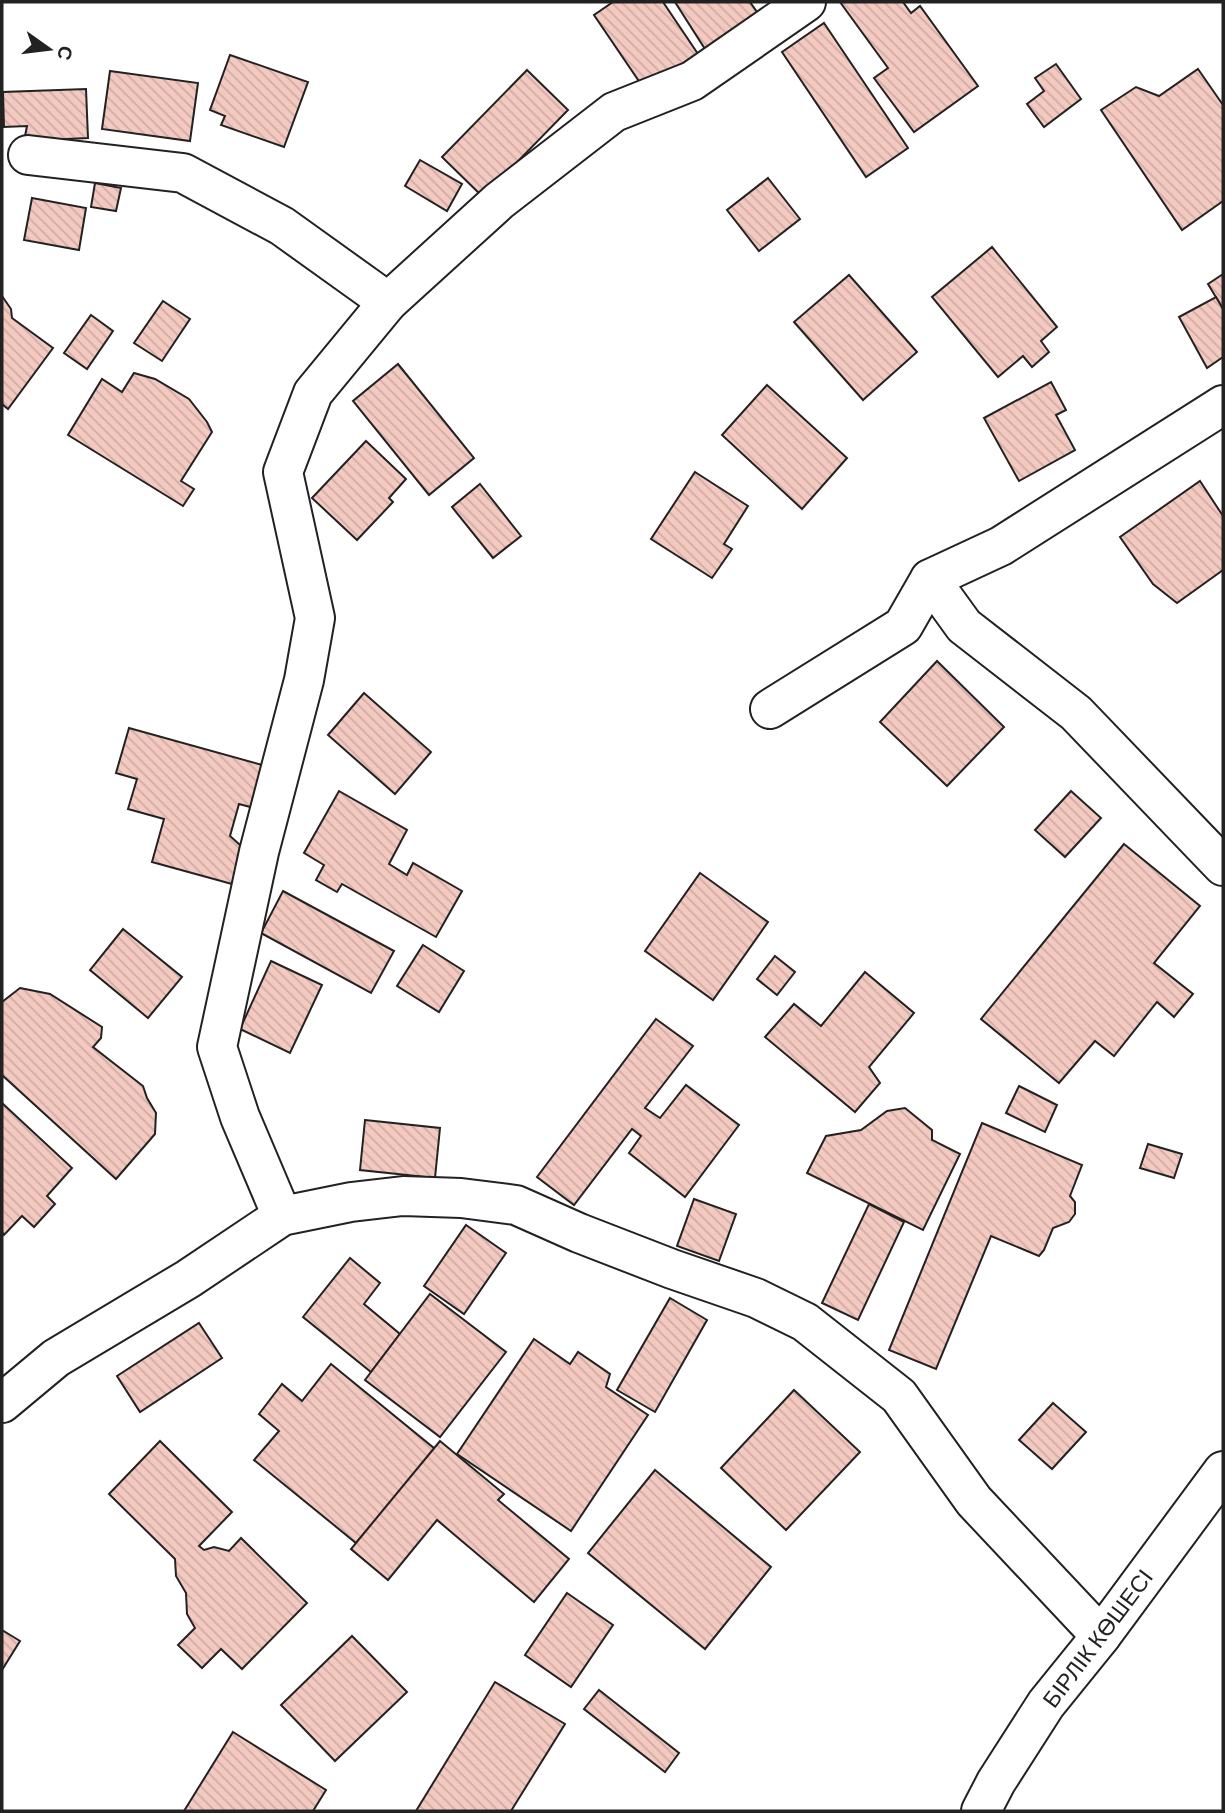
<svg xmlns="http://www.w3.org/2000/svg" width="1225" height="1813" font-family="Barlow,sans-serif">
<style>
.building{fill:url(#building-back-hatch);stroke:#222;stroke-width:2}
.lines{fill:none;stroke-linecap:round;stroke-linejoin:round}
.street-casing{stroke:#222;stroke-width:42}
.primary-casing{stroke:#222;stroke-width:42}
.street{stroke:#fff;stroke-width:38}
.primary{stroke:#fff;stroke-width:38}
.labels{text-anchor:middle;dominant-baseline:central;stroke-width:5;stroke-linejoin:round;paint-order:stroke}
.street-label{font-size:23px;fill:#222;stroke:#fff}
</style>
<defs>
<pattern id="building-back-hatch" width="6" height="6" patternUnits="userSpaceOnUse" patternTransform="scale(1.75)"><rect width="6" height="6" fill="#f3c9c0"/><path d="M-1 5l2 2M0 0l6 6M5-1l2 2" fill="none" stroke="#d0aca5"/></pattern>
</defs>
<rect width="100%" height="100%" fill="#fff"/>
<g class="building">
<path d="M613,2H663L698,54L645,90L594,15Z"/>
<path d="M675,2H750L759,15L705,49Z"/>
<path d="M840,2H903L911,13L920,6L978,86L914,132L874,78L888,68Z"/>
<path d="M824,23L908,148L866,177L782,52Z"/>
<path d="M230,55L308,82L284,147L221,125L225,116L210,110Z"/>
<path d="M1056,64L1081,99L1044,127L1027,104L1044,91L1035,78Z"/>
<path d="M1198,69L1223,105V201L1182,230L1101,110L1136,87L1159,96Z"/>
<path d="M527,70L568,110L483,197L442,157Z"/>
<path d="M110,71L198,83L190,141L102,129Z"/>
<path d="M86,89L88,138L24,141L27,126L4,127L3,92Z"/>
<path d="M420,160L462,184L447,211L405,186Z"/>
<path d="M768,178L800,219L759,251L727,210Z"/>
<path d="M95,183L121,188L116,211L91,207Z"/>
<path d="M32,198L86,208L79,250L24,240Z"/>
<path d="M992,247L1057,327L1041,341L1049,352L1032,367L1023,356L998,377L932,297Z"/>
<path d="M1223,274V309L1208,284Z"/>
<path d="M849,275L917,352L863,400L794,322Z"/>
<path d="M2,296L11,309L12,318L53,348L8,409L2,404Z"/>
<path d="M1216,297L1223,309V357L1207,368L1179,317Z"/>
<path d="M163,301L190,319L162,361L134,343Z"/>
<path d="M91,315L113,331L87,369L64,353Z"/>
<path d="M398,364L474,458L429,495L353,401Z"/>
<path d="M134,373L155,379L189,399L207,422L212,432L181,481L194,489L183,506L68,435L102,379L122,392Z"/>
<path d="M1051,382L1066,410L1056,415L1075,450L1019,481L984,418Z"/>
<path d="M767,385L847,458L802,509L722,435Z"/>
<path d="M366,441L406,479L389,498L393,502L357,540L312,498Z"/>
<path d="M695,472L748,506L724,544L732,549L712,578L651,539Z"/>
<path d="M1200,481L1223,516V570L1177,603L1153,584L1120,537Z"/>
<path d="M480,484L521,536L493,558L452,507Z"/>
<path d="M937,661L1004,727L947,786L880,722Z"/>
<path d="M364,693L431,752L395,794L328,735Z"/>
<path d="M129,728L266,766L254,808L239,804L230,836L240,845V856L232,884L152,862L164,819L128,809L137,779L116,773Z"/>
<path d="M339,791L407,830L389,864L407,875L413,863L462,891L436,937L342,884L337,892L316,880L324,865L304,853Z"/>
<path d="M1071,791L1101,818L1065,857L1035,830Z"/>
<path d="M1124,844L1200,906L1154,963L1193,994L1174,1017L1157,1002L1114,1056L1095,1041L1059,1083L981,1019Z"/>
<path d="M700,873L768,922L713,1000L645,951Z"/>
<path d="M283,891L394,951L371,993L261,933Z"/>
<path d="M123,929L182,977L148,1018L90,970Z"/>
<path d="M423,945L464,971L439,1012L397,986Z"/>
<path d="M775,956L795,972L777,995L757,979Z"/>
<path d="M271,961L322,985L290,1053L240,1029Z"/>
<path d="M865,972L914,1013L869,1067L880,1083L855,1112L765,1037L794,1004L821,1026Z"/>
<path d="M20,988L50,994L102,1027L101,1038L93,1047L143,1086L147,1098L156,1113L155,1134L116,1179L2,1075V1002Z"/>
<path d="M656,1019L693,1046L645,1108L660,1118L686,1085L739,1125L685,1197L629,1153L641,1136L632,1129L574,1205L537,1177Z"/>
<path d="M1019,1086L1057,1105L1045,1132L1006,1113Z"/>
<path d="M2,1103L72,1168L47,1196L55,1204L34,1227L22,1216L4,1235L2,1232Z"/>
<path d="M905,1108L932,1130V1140L960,1154L923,1230L807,1173L826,1136L861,1130L887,1111Z"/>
<path d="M365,1120L440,1128L435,1178L360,1170Z"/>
<path d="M982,1123L1082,1165L1070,1196L1075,1202V1214L1069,1222L1053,1228L1044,1250L1039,1256L991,1236L936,1369L889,1350Z"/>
<path d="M1148,1144L1182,1154L1174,1178L1140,1168Z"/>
<path d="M694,1199L736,1214L719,1261L677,1246Z"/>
<path d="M869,1204L904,1222L858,1320L822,1303Z"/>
<path d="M466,1225L506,1253L464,1314L424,1286Z"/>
<path d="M350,1258L380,1283L364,1304L400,1334L371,1372L303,1317Z"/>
<path d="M430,1294L506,1352L440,1437L365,1380Z"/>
<path d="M670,1298L707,1320L655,1412L617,1390Z"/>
<path d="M199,1323L222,1358L140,1412L117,1376Z"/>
<path d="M534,1339L570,1364L578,1352L610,1374L606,1387L648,1415L571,1531L457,1454Z"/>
<path d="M331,1364L435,1449L356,1543L254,1460L279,1431L259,1414L282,1384L302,1401Z"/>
<path d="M794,1390L860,1452L786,1530L721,1468Z"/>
<path d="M1053,1403L1086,1432L1052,1469L1019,1440Z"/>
<path d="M160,1441L232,1512L199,1546L204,1550L214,1547L229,1551L241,1538L307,1603L242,1669L221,1649L202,1668L178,1645L195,1628L187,1614L186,1593L176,1576L175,1559L109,1494Z"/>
<path d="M440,1441L504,1494L498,1500L569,1559L534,1602L437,1520L388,1580L351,1549Z"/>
<path d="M655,1470L771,1567L705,1649L588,1553Z"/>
<path d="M567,1593L613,1625L571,1687L525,1655Z"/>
<path d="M2,1630L20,1641L2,1670Z"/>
<path d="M352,1636L407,1692L335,1761L281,1705Z"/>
<path d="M495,1682L565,1724L511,1811H416Z"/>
<path d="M599,1690L679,1753L665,1772L584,1709Z"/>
<path d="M233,1732L326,1790L313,1811H184Z"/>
</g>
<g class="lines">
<defs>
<g id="street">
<path d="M28,155L183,173L282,226L388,302"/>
<path d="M1223,405L1001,546L930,579L964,626L1076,713L1223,866"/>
<path d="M770,709L903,626L930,579"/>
<path d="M282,1216L240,1117L217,1047L259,852L304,680L315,618L283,472L313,393L388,302L499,201L614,112L692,81L806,2"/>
<path d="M2,1403L56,1358L188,1279L282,1216L351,1202L403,1196L461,1198L516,1205L579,1233L672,1269L756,1298L805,1322L899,1396L974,1501L1101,1636"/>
</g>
<path id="primary" d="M981,1811L996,1782L1046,1704L1101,1636L1223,1471"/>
</defs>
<use href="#street" class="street-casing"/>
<use href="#primary" class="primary-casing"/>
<use href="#street" class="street"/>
<use href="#primary" class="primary"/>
</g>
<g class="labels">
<g class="street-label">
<text transform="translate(1097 1638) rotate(-53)">БІРЛІК КӨШЕСІ</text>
</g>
</g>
<rect width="1225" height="1813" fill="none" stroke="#222222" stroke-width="7"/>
<g transform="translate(49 49) rotate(104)" stroke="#ffffff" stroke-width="5" paint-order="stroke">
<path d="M0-5L12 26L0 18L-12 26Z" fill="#222222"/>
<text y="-10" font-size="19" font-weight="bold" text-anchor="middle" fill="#222222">С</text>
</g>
</svg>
